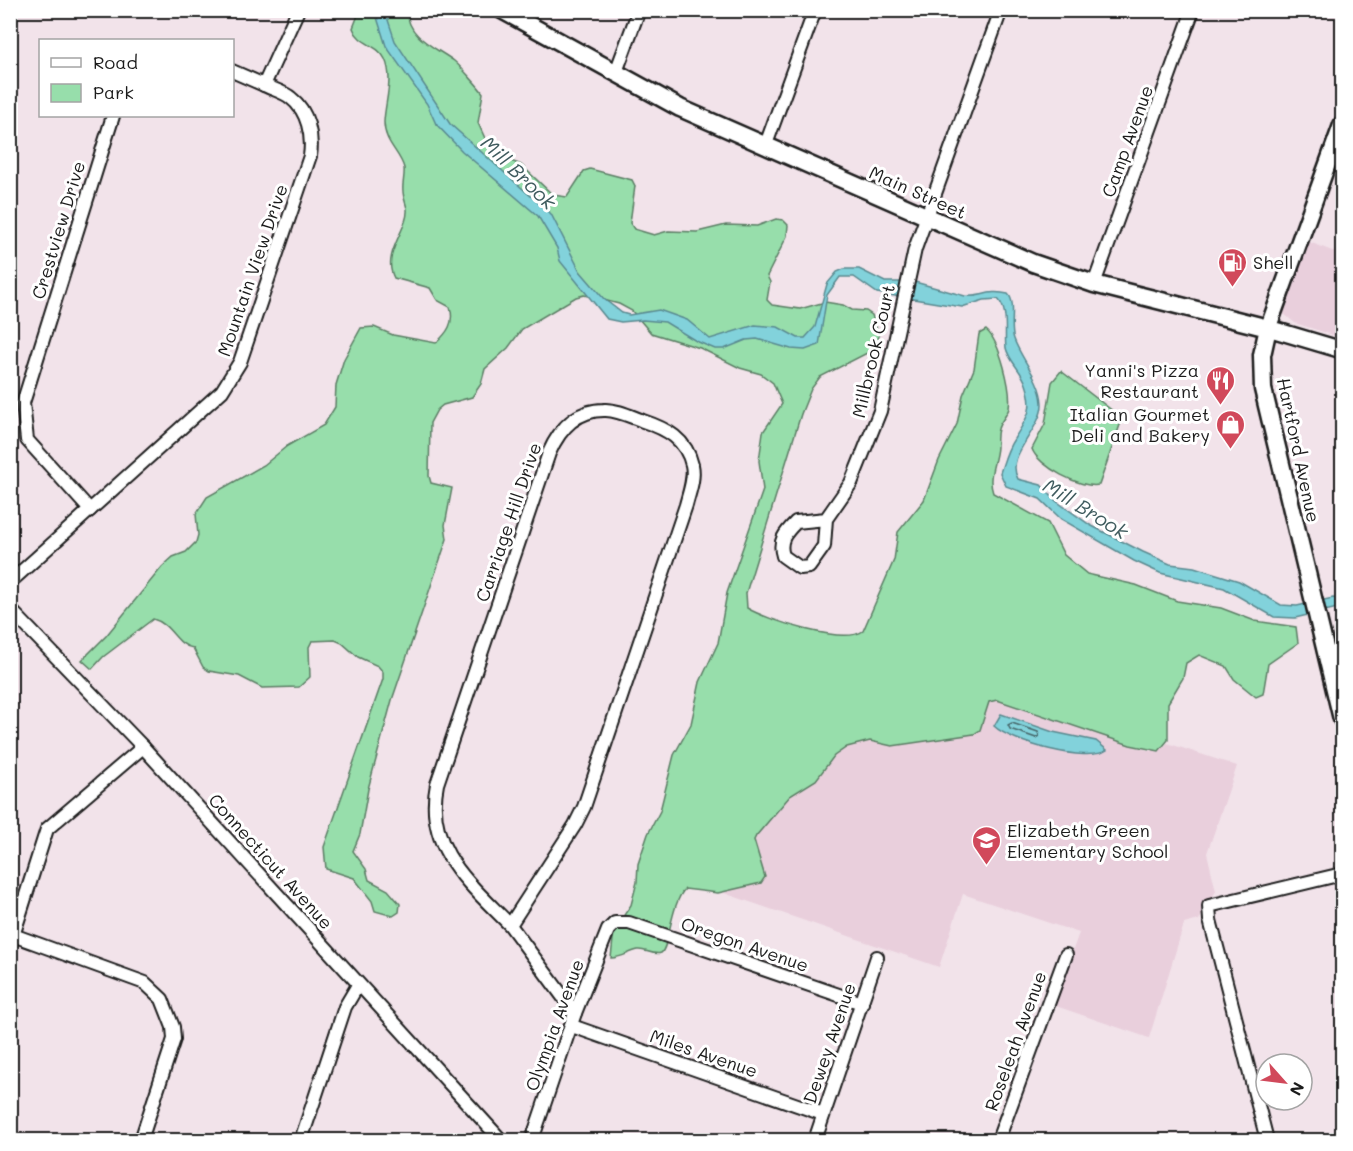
<svg xmlns="http://www.w3.org/2000/svg" width="1353" height="1151" font-family="Mali,sans-serif">
<style>
.built{fill:#e9cfdc}
.green{fill:#97deab;stroke:#5a7d64;stroke-width:1.5}
.water{fill:#82d2db;stroke:#59898f;stroke-width:1.5}
.lines{fill:none;stroke-linecap:round;stroke-linejoin:round}
.shore{stroke:#456568;stroke-width:1.5}
.minor-casing{stroke:#1c1c1c;stroke-width:16}
.tertiary-casing{stroke:#1c1c1c;stroke-width:20}
.secondary-casing{stroke:#1c1c1c;stroke-width:21}
.minor{stroke:#fff;stroke-width:12}
.tertiary{stroke:#fff;stroke-width:15}
.secondary{stroke:#fff;stroke-width:16}
.labels{text-anchor:middle;dominant-baseline:central;stroke-width:6;stroke-linejoin:round;paint-order:stroke}
.street-label{font-size:18px;fill:#1c1c1c;stroke:#fff}
.poi-label{font-size:18px;fill:#1c1c1c;stroke:#fff;text-anchor:start}
.water-label{font-size:20px;font-style:italic;fill:#405c5f;stroke:#fff}
</style>
<rect width="100%" height="100%" fill="#f2e3ea"/>
<filter id="ink" filterUnits="userSpaceOnUse"><feTurbulence type="fractalNoise" baseFrequency=".0167" numOctaves="2"/><feDisplacementMap in="SourceGraphic" scale="12" xChannelSelector="R" yChannelSelector="G"/><feConvolveMatrix kernelMatrix="1 2 1 2 8 2 1 2 1" color-interpolation-filters="sRGB"/></filter>
<g filter="url(#ink)">
<g class="built">
<path d="M1307,241L1342,255V338L1295,323L1284,314Z"/>
<path d="M997,700L1130,745L1151,751L1165,746L1167,743L1237,766L1207,853L1216,891L1199,920L1184,924L1149,1038L1053,1005L1079,933L963,894L939,967L721,892L761,883L765,877L754,840L756,836L790,796L816,780L839,750L870,741L892,746L974,734L980,730L989,702Z"/>
</g>
<g class="green">
<path d="M360,10L407,11C408,38 435,47 454,61C460,66 479,87 483,93L478,123L490,149L496,155L521,165L553,195L567,197L584,171L590,169L632,180L635,186L630,223L634,229L654,235L668,231L697,232L726,225L757,226L776,219L783,220L788,225L787,236L767,276L770,282L767,300L772,305L800,309L825,302L843,305L852,310L866,311L872,315L879,336L875,349L820,377L811,389L801,414L746,593L747,608C767,620 844,645 863,631L894,560L898,532L924,500L939,460L957,424L963,395L974,369L979,334L986,330C1000,341 1012,391 1009,408C1007,416 1000,421 998,429C996,435 997,441 997,447C996,463 987,476 993,493L1048,523L1064,555L1087,574L1136,585L1177,601L1221,608L1255,621L1296,627L1298,643L1268,664L1263,694L1256,697L1234,679L1226,666L1199,655L1186,663L1183,678L1168,703V740L1159,751L1130,745L997,700L989,702L980,730L974,734L892,746L870,741L847,747L834,756L816,780L790,796L756,836L754,840L765,877L761,883L718,893L685,889C671,903 669,948 661,953C654,956 645,949 638,950C629,952 621,958 611,958L614,930L631,905L637,882L638,864L648,834L660,811L674,755L691,724L700,682L718,643L727,593L763,490L759,461L763,432L782,404L773,383L761,374L740,368L700,348L651,333L632,311L619,304L584,295L576,297L522,329L508,348L485,369L481,384L472,397L443,405L437,410L430,423L429,476L431,483L452,488L445,525L447,539L392,700L368,789L360,834L353,851L366,869L369,880L388,890L400,904L399,912L393,916L375,911L372,901L354,878L326,869L324,847L383,679V672L378,666L358,657L342,643L335,640L312,641L309,647L310,677L299,687L262,688L239,676L209,671L203,667L193,648C175,645 172,624 153,619L103,657L92,669L82,660L106,636L162,567L173,557L186,552L196,542L198,535L196,514L207,497L264,465L287,446L324,425L335,407L336,385L344,359L361,328L374,327L393,335L436,343C447,333 455,323 450,307L437,300L430,288L394,278C381,254 409,228 407,209C406,203 403,197 403,191C402,184 405,176 404,168C400,152 384,143 384,122C385,101 394,79 385,59C378,44 359,45 353,28Z"/>
<path d="M1061,371L1118,415L1121,422L1099,485C1081,489 1038,466 1032,449L1045,424L1052,382Z"/>
</g>
<g class="water">
<path d="M375,11H388V20L395,41L450,124L551,214L580,271L604,299L622,313L629,315L659,310L687,320L710,339L755,325L778,327L798,338H805L815,327L827,284L837,272L844,269H859L885,282H915L965,296C982,298 987,289 1008,294C1017,303 1009,326 1014,339C1021,359 1041,380 1042,403C1043,429 1004,455 1018,479L1041,485L1056,501L1090,525L1143,552L1170,564L1194,567L1239,581L1281,605L1297,606L1333,598L1342,599V607L1295,618L1274,617L1224,588L1160,573L1134,561L1061,519L1040,499L1006,486L1000,473C1004,461 1007,449 1014,439C1027,418 1035,410 1026,384C1022,371 1009,361 1006,348C1004,332 1009,311 998,299L984,300L962,307L877,293L854,277H840L827,295L819,345L805,350L791,349L757,339L746,340L724,349H715L696,341L665,322L643,320L621,322L607,319L560,261L557,248L538,216L462,151L436,124L427,104L386,46Z"/>
<path d="M1001,714L1053,732L1096,741L1107,750C1088,764 1010,742 994,726Z"/>
</g>
<g class="lines">
<path class="shore" d="M1012,723L1038,732L1039,736L1036,738L1010,729L1008,725Z"/>
<defs>
<g id="minor">
<path d="M232,71L264,85"/>
<path d="M616,72L639,10"/>
<path d="M765,147L815,10"/>
<path d="M1094,284L1193,10"/>
<path d="M90,510L27,440L23,403L113,116"/>
<path d="M826,519L824,546L809,567L800,568L783,556C778,541 785,533 796,522L826,519L851,483L880,411L915,249L1001,10"/>
<path d="M10,582L222,391L240,362L310,156C313,136 308,111 291,98C284,92 272,89 264,85L298,10"/>
<path d="M10,609L143,747L501,1140"/>
<path d="M510,925C469,883 424,848 437,784L549,453C559,430 576,410 604,410C616,409 632,417 643,421C667,429 686,439 692,465C695,478 689,493 686,505L584,807L575,825L510,925L575,1013"/>
<path d="M13,935L145,983L162,999L173,1027L174,1039L141,1140"/>
<path d="M11,942L47,829L143,747"/>
<path d="M572,1026L823,1114"/>
<path d="M301,1140L345,1007L358,985"/>
<path d="M532,1140L575,1013L608,930L615,923H629L862,1003"/>
<path d="M815,1140L877,957"/>
<path d="M998,1140L1066,955"/>
<path d="M1267,1140L1210,920L1209,906L1342,874"/>
</g>
<path id="tertiary" d="M1342,124L1268,328L1342,350"/>
<path id="secondary" d="M502,10L680,108L1033,263L1094,284L1268,328L1262,355L1263,389L1342,719"/>
</defs>
<use href="#minor" class="minor-casing"/>
<use href="#tertiary" class="tertiary-casing"/>
<use href="#secondary" class="secondary-casing"/>
<use href="#minor" class="minor"/>
<use href="#tertiary" class="tertiary"/>
<use href="#secondary" class="secondary"/>
</g>
</g>
<defs>
<symbol id="fuel-pin" viewBox="-11 -11 22 30"><path d="M0 17L-7.5 6A9.5 9.5 0 1 1 7.5 6Z" fill="#d1495b" stroke="#fff"/><path d="M-5.5-6h7V0h2V4h1.3V-2.5L3-4.5l.8-.8L6-3V5H2.5V1h-1V6h-7ZM-4.2-4.7v3.2H.2V-4.7Z" fill="#fff"/></symbol>
<symbol id="restaurant-pin" viewBox="-11 -11 22 30"><path d="M0 17L-7.5 6A9.5 9.5 0 1 1 7.5 6Z" fill="#d1495b" stroke="#fff"/><path d="M-5-6h1v4h1v-4h1v4h1v-4h1v5L-1.5 .5V6h-2V.5L-5-1ZM5-6V6H3V1.5H1.5Q1.5-4 5-6Z" fill="#fff"/></symbol>
<symbol id="shop-pin" viewBox="-11 -11 22 30"><path d="M0 17L-7.5 6A9.5 9.5 0 1 1 7.5 6Z" fill="#d1495b" stroke="#fff"/><path d="M-5-2.5h2.3a2.7 3.5 0 0 1 5.4 0H5L5.5 6h-11ZM-1.5-2.5h3a1.5 2.3 0 0 0-3 0Z" fill="#fff"/></symbol>
<symbol id="school-pin" viewBox="-11 -11 22 30"><path d="M0 17L-7.5 6A9.5 9.5 0 1 1 7.5 6Z" fill="#d1495b" stroke="#fff"/><path d="M0-5L7-2L0 1L-7-2ZM-4 1L0 2.5L4 1V4Q0 6-4 4Z" fill="#fff"/></symbol>
</defs>
<g fill-rule="evenodd">
<use href="#fuel-pin" x="1216" y="246" width="33" height="45"/>
<use href="#restaurant-pin" x="1204" y="364" width="33" height="45"/>
<use href="#shop-pin" x="1214" y="408" width="33" height="45"/>
<use href="#school-pin" x="970" y="824" width="33" height="45"/>
</g>
<g class="labels">
<g class="street-label">
<text transform="translate(1127 141) rotate(-70)">Camp Avenue</text>
<text transform="translate(918 192) rotate(24)">Main Street</text>
<text transform="translate(58 230) rotate(-73)">Crestview Drive</text>
<text transform="translate(252 270) rotate(-71)">Mountain View Drive</text>
<text transform="translate(873 351) rotate(-77)">Millbrook Court</text>
<text transform="translate(1299 450) rotate(78)">Hartford Avenue</text>
<text transform="translate(508 522) rotate(-71)">Carriage Hill Drive</text>
<text transform="translate(271 861) rotate(48)">Connecticut Avenue</text>
<text transform="translate(745 944) rotate(19)">Oregon Avenue</text>
<text transform="translate(554 1025) rotate(-70)">Olympia Avenue</text>
<text transform="translate(1015 1041) rotate(-70)">Roseleah Avenue</text>
<text transform="translate(829 1043) rotate(-71)">Dewey Avenue</text>
<text transform="translate(704 1053) rotate(19)">Miles Avenue</text>
</g>
<g class="poi-label">
<text x="1253" y="262">Shell</text>
<text x="1199" y="370" text-anchor="end">Yanni's Pizza<tspan x="1199" dy="21">Restaurant</tspan></text>
<text x="1210" y="414" text-anchor="end">Italian Gourmet<tspan x="1210" dy="21">Deli and Bakery</tspan></text>
<text x="1007" y="830">Elizabeth Green<tspan x="1007" dy="21">Elementary School</tspan></text>
</g>
<g class="water-label">
<text transform="translate(519 172) rotate(44)">Mill Brook</text>
<text transform="translate(1086 508) rotate(32)">Mill Brook</text>
</g>
</g>
<rect width="1353" height="1151" fill="none" stroke="#fff" stroke-width="36"/>
<rect x="18" y="18" width="1317" height="1115" fill="none" stroke="#1c1c1c" stroke-width="2" filter="url(#ink)"/>
<rect x="39" y="39" width="195" height="78" fill="#ffffff" stroke="#a4a4a4" stroke-width="1.5"/>
<rect x="51" y="58" width="30" height="9" fill="#ffffff" stroke="#a4a4a4" stroke-width="1.5"/>
<text x="93" y="69" font-size="18" fill="#1c1c1c">Road</text>
<rect x="51" y="84" width="30" height="18" fill="#97deab" stroke="#a4a4a4" stroke-width="1.5"/>
<text x="93" y="99" font-size="18" fill="#1c1c1c">Park</text>
<g transform="translate(1284 1082) rotate(118)"><circle r="28" fill="#ffffff" stroke="#a4a4a4" stroke-width="1.5"/>
<path d="M0-4.5L10 22L0 15L-10 22Z" fill="#d1495b"/>
<text y="-9" font-size="16" font-weight="bold" text-anchor="middle" fill="#1c1c1c">N</text>
</g>
</svg>
